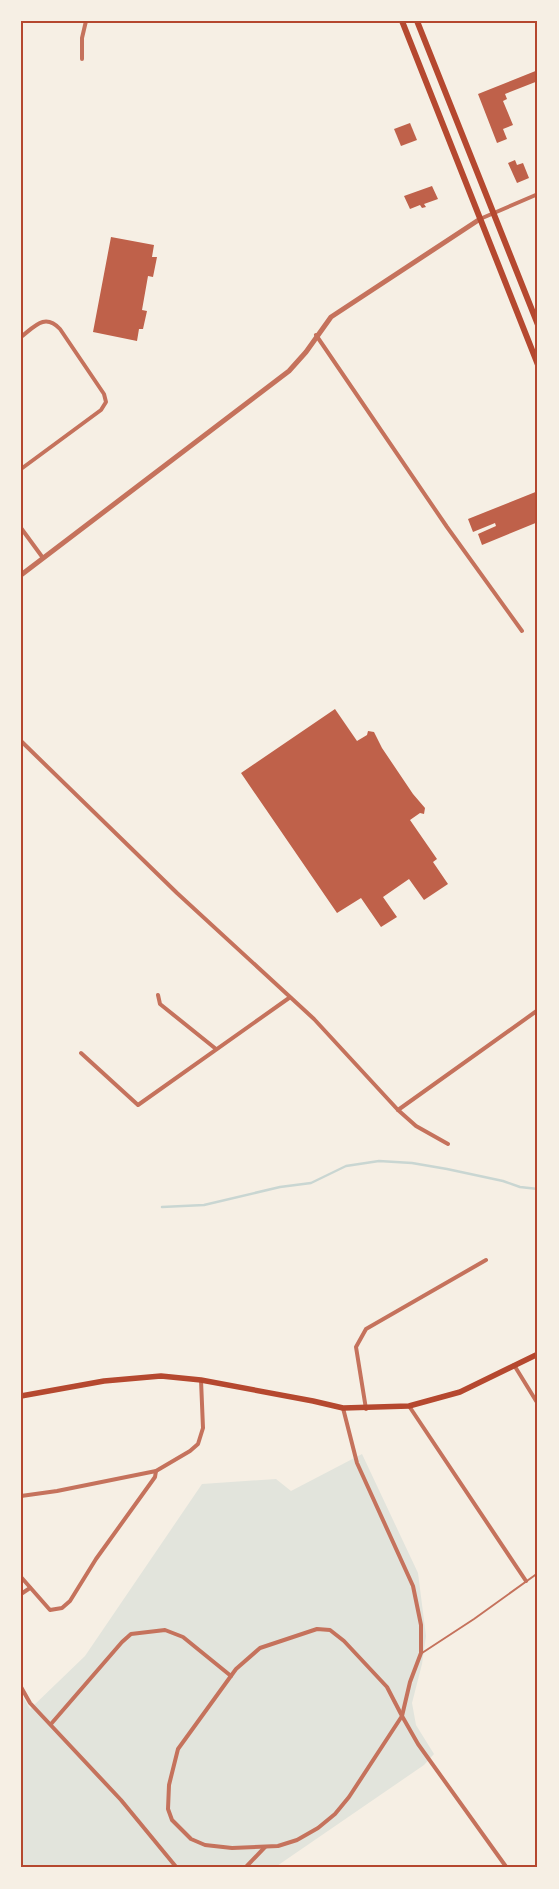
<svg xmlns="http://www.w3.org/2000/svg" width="559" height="1889" font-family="'Fira Sans Condensed',sans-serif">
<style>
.green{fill:#e2e4dc}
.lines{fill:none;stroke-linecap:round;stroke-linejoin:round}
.stream{stroke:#c9d6d2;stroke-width:2.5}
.building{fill:#bf614a}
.service{stroke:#c5725c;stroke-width:2}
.minor{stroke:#c5725c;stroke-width:4}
.tertiary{stroke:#c5725c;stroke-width:5}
.secondary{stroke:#b5482f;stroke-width:5.5}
.primary{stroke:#b5482f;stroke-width:6}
.neatline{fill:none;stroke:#b5482f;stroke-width:2}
</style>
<rect width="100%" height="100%" fill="#f6efe4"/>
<path class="green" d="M362,1454L418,1573L426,1636L422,1664L412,1703L416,1725L434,1754L424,1765L274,1868H21V1694L30,1709L85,1656L202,1484L276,1479L291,1491Z"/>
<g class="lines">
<path class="stream" d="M162,1207L204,1205L280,1187L311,1183L346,1166L379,1161L412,1163L447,1169L503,1181L520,1187L538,1189"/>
</g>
<g class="building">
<path d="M538,70V81L505,94L507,99L503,101L513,125L503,129L507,139L497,143L478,94Z"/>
<path d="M410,123L417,140L401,146L394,129Z"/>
<path d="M515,160L517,165L523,163L529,178L517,183L508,163Z"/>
<path d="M432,186L438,199L424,204L426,207L422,208L420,205L410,209L404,196Z"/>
<path d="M111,237L154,245L152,257H157L153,277L148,276L142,310L147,311L143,329H139L137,341L93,332Z"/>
<path d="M538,491V522L482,545L478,534L496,526L495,523L473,532L468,519Z"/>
<path d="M335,709L357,741L367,735L368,731L374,732L382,748L413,794L425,808L424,814L420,813L410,820L437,859L433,862L448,884L424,900L409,879L383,897L397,917L381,927L361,898L337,913L241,773Z"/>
</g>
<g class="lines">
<path class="service" d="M422,1653L474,1619L538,1573"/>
<g class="minor">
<path d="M82,59V38L86,21"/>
<path d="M480,219L538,194"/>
<path d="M316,335L447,527L522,631"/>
<path d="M21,337C35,326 45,313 60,329L104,394L106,402L101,410L21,469"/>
<path d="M21,528L43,558"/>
<path d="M21,741L177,893L314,1019L398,1110L416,1126L448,1144"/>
<path d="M158,995L160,1004L216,1049"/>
<path d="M81,1053L138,1105L289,998"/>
<path d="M398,1110L538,1010"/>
<path d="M514,1365L538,1404"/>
<path d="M409,1406L526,1581"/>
<path d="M343,1408L357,1463L413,1586L421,1625V1653L410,1682L402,1716L418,1744L507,1868"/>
<path d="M366,1409L356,1347L366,1329L486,1260"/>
<path d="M21,1496L57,1491L156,1471L190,1451L198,1444L203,1428L201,1380"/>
<path d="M21,1577L50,1610L62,1608L70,1601L96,1559L155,1477L156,1471"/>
<path d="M21,1594L30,1588"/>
<path d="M317,1629L330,1630L344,1641L387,1687L402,1716L349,1797L335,1814L318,1828L297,1840L278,1846L232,1848L205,1845L191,1839L172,1820L168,1809L169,1785L178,1749L236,1669L260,1648Z"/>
<path d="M21,1687L30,1703L121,1800L177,1868"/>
<path d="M51,1724L122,1642L131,1634L165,1630L183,1637L231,1676"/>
<path d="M245,1868L265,1847"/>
</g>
<path class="tertiary" d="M21,575L289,371L306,352L331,317L480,219"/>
<path class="secondary" d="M21,1396L104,1381L161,1376L201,1380L313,1401L343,1408L409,1406L460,1392L538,1354"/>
<g class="primary">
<path d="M402,21L538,365"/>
<path d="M417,21L538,325"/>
</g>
</g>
<rect width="559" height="1889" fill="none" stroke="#f6efe4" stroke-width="45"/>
<rect x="22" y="22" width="514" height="1844" class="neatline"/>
</svg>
